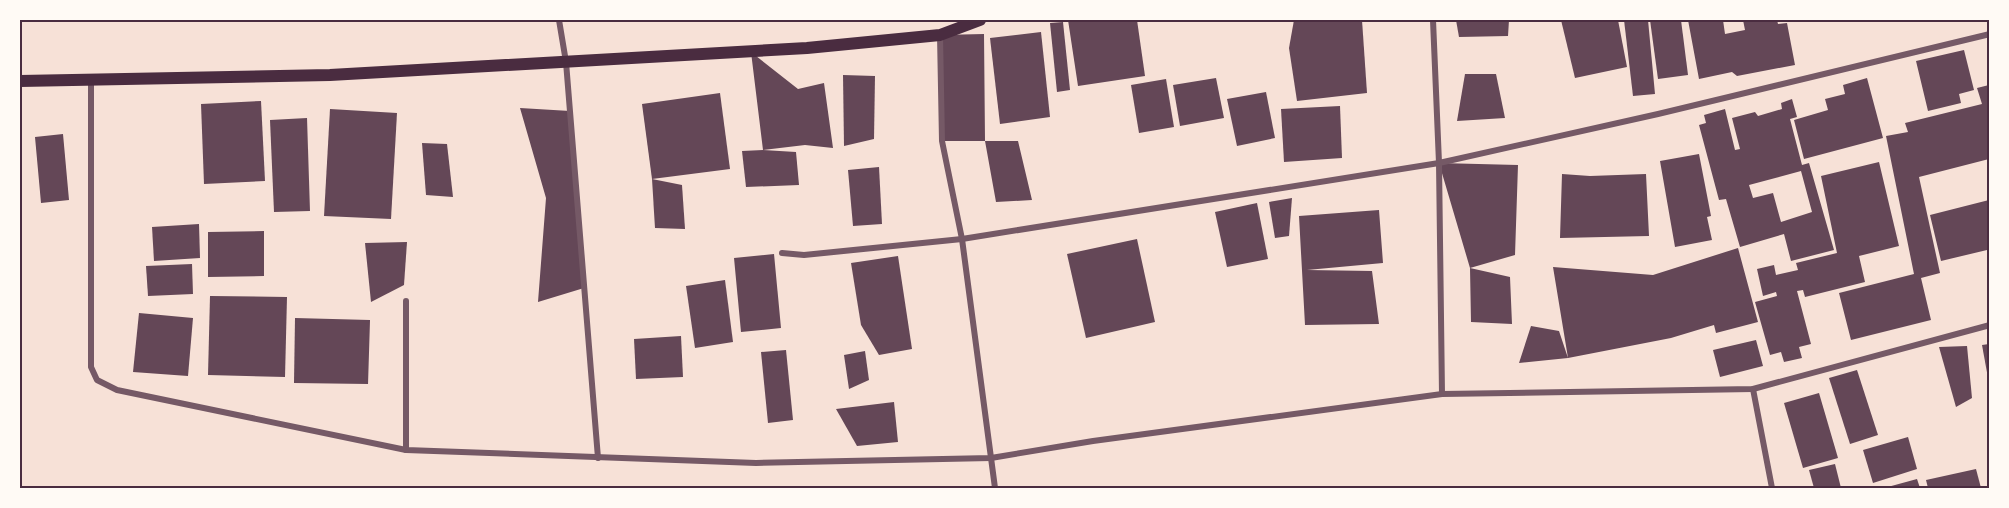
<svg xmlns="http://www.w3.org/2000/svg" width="2009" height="508" font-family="'Playfair Display',serif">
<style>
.building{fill:#644757;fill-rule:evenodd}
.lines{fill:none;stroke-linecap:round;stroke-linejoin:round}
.minor{stroke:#755966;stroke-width:6}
.secondary{stroke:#4a2c40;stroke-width:12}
.neatline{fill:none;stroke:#4a2c40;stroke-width:2}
</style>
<rect width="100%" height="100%" fill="#f7e1d7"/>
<g class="building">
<path d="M1068,20H1137L1145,76L1078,86Z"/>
<path d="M1294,20H1362L1367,93L1297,101L1289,48Z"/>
<path d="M1456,20H1509L1508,36L1459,37Z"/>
<path d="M1561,20H1618L1627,67L1575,78Z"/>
<path d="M1624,20H1648L1655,94L1633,96Z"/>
<path d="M1650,20H1681L1688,75L1658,79Z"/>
<path d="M1688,20H1723L1725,34L1745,30L1743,20H1777L1778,24L1787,23L1795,65L1737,76L1732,72L1699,79Z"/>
<path d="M1063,22L1070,90L1057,92L1050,23Z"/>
<path d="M1041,32L1050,117L1000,124L990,38Z"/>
<path d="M984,34L985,141H1018L1032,200L996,202L985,141H942L940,35Z"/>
<path d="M1964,50L1974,90L1959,94L1961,103L1928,111L1916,61Z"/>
<path d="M751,52L798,89L824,83L833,148L805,145L763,150Z"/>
<path d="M1465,74H1496L1505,118L1457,121Z"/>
<path d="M843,75L875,76L874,139L844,146Z"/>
<path d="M1216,78L1224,118L1180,126L1173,85Z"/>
<path d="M1867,78L1883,138L1804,159L1794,120L1828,110L1825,99L1845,94L1843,85Z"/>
<path d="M1166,79L1174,127L1139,133L1131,85Z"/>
<path d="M1989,85V159L1919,177L1940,273L1921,278L1931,320L1851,340L1839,293L1914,274L1886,136L1908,132L1905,123L1982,104L1977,88Z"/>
<path d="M1266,92L1275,138L1237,146L1227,99Z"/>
<path d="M720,93L730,169L652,179L642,104Z"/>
<path d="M1792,99L1797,117L1790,119L1802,165L1809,163L1834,250L1791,261L1784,234L1740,247L1726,199L1719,200L1699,125L1706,123L1704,115L1725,109L1735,150L1740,149L1732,118L1755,112L1758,116L1782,109L1781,103ZM1801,171L1812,212L1781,222L1773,193L1753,198L1749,185Z"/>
<path d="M261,101L265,181L204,184L201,104Z"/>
<path d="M1340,106L1342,158L1284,162L1281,109Z"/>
<path d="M520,108L570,111L584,288L538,302L546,198Z"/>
<path d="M330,109L397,113L391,219L324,216Z"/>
<path d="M307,118L310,211L274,212L270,120Z"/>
<path d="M63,134L69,200L41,203L35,137Z"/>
<path d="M422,143L447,144L453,197L426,195Z"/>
<path d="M763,150L796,152L799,185L746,187L742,151Z"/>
<path d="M1699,154L1711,216L1707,217L1712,240L1675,247L1660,161Z"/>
<path d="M1879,162L1899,246L1859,256L1865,282L1805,297L1803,290L1797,291L1811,344L1799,347L1802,358L1784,362L1781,352L1770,355L1755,302L1777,296L1776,292L1763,296L1757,269L1774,265L1776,275L1798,270L1796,263L1837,253L1821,176Z"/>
<path d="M1439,163L1518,165L1515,255L1470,268L1510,277L1512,324L1471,322L1470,268Z"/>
<path d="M879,167L882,224L853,226L848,170Z"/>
<path d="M1562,174L1590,176L1646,174L1649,236L1560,238Z"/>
<path d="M652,179L682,185L685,229L655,228Z"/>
<path d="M1292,198L1289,236L1275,238L1269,202Z"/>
<path d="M1989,200V255L1987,250L1941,261L1930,215Z"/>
<path d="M1257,203L1268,259L1227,267L1215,212Z"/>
<path d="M1379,210L1383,263L1307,270L1372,271L1379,324L1305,325L1299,216Z"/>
<path d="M199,224L200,258L154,261L152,227Z"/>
<path d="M264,231V276L208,277V232Z"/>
<path d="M1137,239L1155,322L1086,338L1067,254Z"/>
<path d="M407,242L404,285L371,302L365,243Z"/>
<path d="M1738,248L1758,322L1716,333L1714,325L1671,338L1568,358L1519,363L1531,326L1559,331L1568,358L1553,267L1653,275Z"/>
<path d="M774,254L781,328L741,332L734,258Z"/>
<path d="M898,256L912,349L879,355L861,325L851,263Z"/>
<path d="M192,264L193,294L148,296L146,266Z"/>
<path d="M725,280L733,342L695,348L686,286Z"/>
<path d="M210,296L287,297L285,377L208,375Z"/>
<path d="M139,313L193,318L188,376L133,372Z"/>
<path d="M295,318L370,320L368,384L294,383Z"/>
<path d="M681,336L683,377L636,379L634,339Z"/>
<path d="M1756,340L1763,366L1720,377L1713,350Z"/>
<path d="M1989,344V378H1988L1982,345Z"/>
<path d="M1967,346L1972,398L1956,407L1939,347Z"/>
<path d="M786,350L793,420L768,423L761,352Z"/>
<path d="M865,351L869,380L849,389L844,355Z"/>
<path d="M1857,370L1878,435L1850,444L1829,378Z"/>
<path d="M1819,393L1838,458L1803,468L1784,403Z"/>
<path d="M894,402L898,442L857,446L836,409Z"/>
<path d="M1908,437L1917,469L1873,483L1863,450Z"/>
<path d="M1835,464L1841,488H1814L1809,470Z"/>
<path d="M1976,469L1981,488H1928L1926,480Z"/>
<path d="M1917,479L1920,488H1884Z"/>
</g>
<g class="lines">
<g class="minor">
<path d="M559,20L566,62L598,458"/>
<path d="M1433,20L1439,163L1442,394"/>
<path d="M940,35L942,141L962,239L995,488"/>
<path d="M91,80V367L97,380L117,390L406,450L756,463L991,458L1093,441L1442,394L1753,389L1990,325"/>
<path d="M782,253L804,255L962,239L1439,163L1658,114L1990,34"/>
<path d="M1753,389L1772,488"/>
<path d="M406,450V301"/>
</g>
<path class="secondary" d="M20,81L330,75L807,48L940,35L980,20"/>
</g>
<rect width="2009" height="508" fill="none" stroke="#fffaf5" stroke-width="42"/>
<rect x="21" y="21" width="1967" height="466" class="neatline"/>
</svg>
